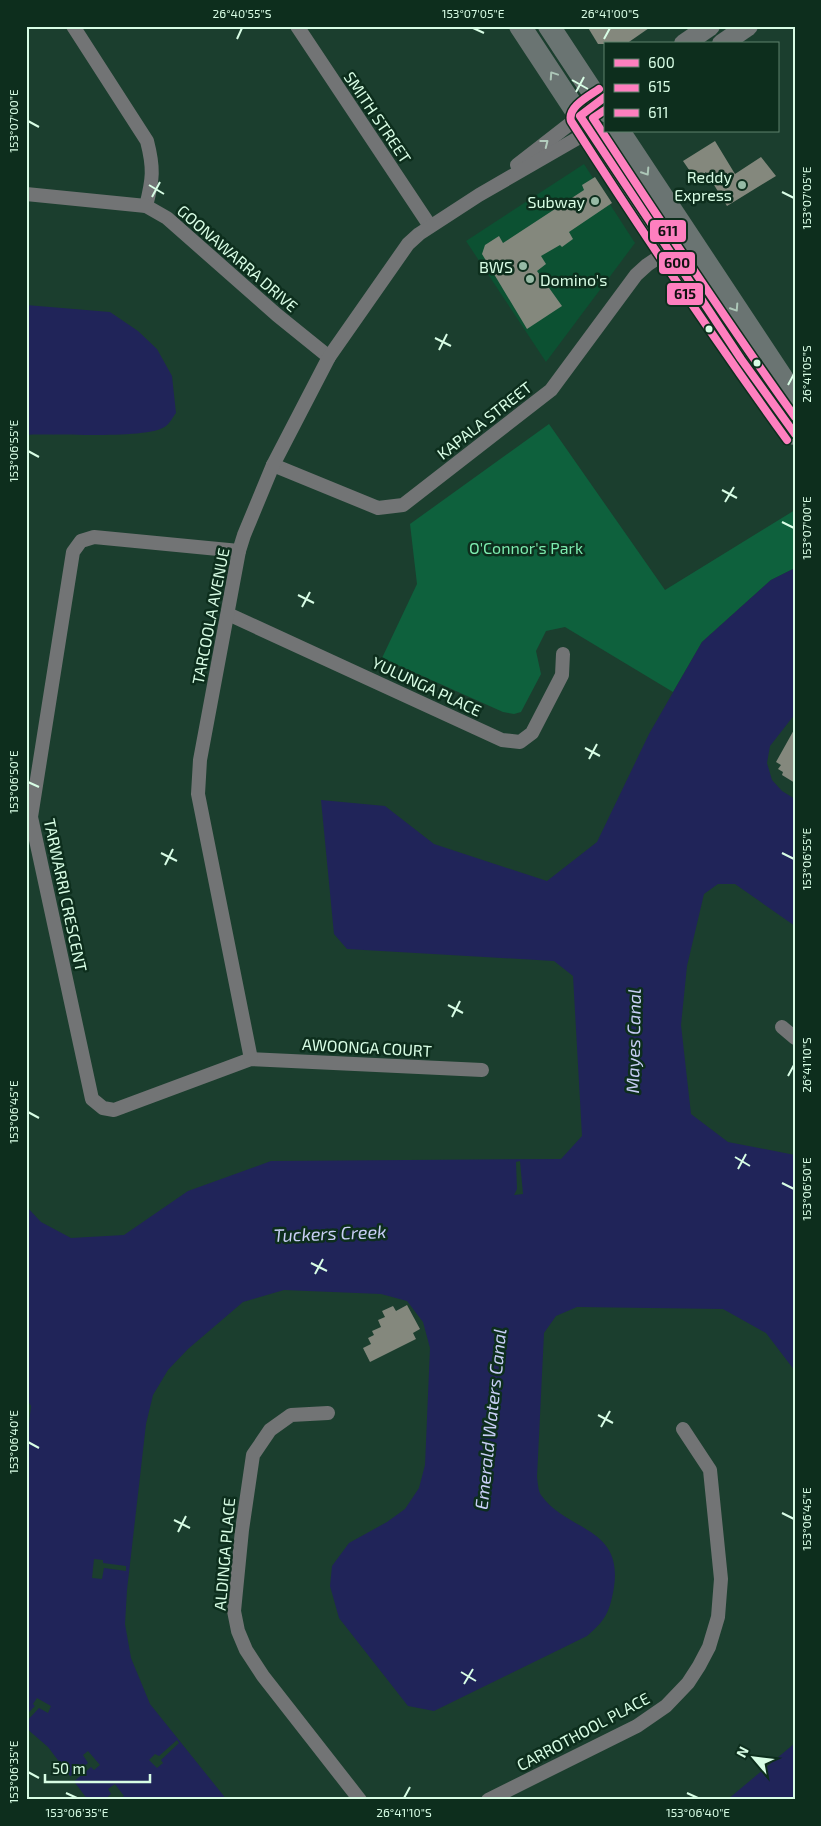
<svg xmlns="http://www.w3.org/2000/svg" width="821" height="1826" font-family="'Exo 2',sans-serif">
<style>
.built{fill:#0c5132}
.green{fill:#0e613d}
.water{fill:#202459}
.pier{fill:#1b3e2e}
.building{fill:#84887d}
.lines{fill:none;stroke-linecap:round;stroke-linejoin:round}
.street{stroke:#727475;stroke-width:14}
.secondary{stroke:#707575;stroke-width:20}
.primary{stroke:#6a7472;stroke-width:22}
.bus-1-casing{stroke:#0d2e1d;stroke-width:11}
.bus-2-casing{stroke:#0d2e1d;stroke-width:11}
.bus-3-casing{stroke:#0d2e1d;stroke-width:11}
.bus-1{stroke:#fe7fbf;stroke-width:8}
.bus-2{stroke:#fe7fbf;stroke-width:8}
.bus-3{stroke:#fe7fbf;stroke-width:8}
.oneway{stroke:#acc6b7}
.oneway2{stroke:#b4cdbe}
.ticks{fill:none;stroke:#d8fde5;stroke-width:2}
.poi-dot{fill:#96baa5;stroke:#0d2e1d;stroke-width:2}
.bus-dot{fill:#d8fde5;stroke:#0d2e1d;stroke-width:2}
.labels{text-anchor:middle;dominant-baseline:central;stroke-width:5;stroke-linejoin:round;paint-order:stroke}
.street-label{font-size:16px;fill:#d8fde5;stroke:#0d2e1d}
.poi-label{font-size:16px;fill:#d8fde5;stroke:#0d2e1d;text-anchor:end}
.park-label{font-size:16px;fill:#7decaf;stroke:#0d2e1d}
.water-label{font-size:18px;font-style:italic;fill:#c8cef5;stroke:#0d2e1d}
.line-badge{stroke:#0d2e1d;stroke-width:2}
.pale-badge-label{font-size:14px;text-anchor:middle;font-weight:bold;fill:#111}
.neatline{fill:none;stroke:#d8fde5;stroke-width:2}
.ticks-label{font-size:12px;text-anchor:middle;fill:#d8fde5}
</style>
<rect width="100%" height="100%" fill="#1b3e2e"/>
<path class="built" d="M584,164L635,243L546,362L466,241Z"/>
<path class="green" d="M549,424L665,590L795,510V568L771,580L702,642L673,692L565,627L546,631L536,651L541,674L521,712L514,714L503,712L382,658L417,584L410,524Z"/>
<g class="water">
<path d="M26,305L110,312L138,331L157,349L172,376L176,413C173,417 170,423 166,426C149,440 53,433 26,435Z"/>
<path d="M795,568V714L770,746L767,763L772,780L782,791L795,799V926L735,884H718L704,894L687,966L681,1025L691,1114L728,1142L795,1155V1371L766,1333L723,1309L577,1307L556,1316L544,1333L537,1477C538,1483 538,1491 541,1495C567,1532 623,1526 614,1587C610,1611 606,1620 587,1636L434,1711L408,1706L339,1618L330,1586L332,1566L349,1543L387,1522L405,1509L419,1488L425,1465L430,1348L423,1322L407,1301L381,1294L284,1290L243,1302L188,1349L168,1370L153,1395L146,1424L127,1590L125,1624L131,1658L150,1704L227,1800H88L48,1747L26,1728V1450L31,1406L26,1398V1206L41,1222L71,1238L124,1235L188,1191L271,1161L561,1159L582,1136L573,976L554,961L347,949L334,934L321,800L385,806L434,844L547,881L597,842L649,734L702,642L771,580Z"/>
<path d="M795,1743V1800H727Z"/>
</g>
<g class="pier">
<path d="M520,1161L523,1194L514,1195L517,1189L516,1162Z"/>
<path d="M94,1559L103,1560V1563L126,1566V1571L104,1568L102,1579L92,1578Z"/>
<path d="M37,1698L51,1706L48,1713L39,1708L26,1722V1715L35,1706L33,1704Z"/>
<path d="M177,1740L179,1743L161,1760L163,1763L157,1768L149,1760L155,1754L159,1756Z"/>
<path d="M88,1751L100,1765L94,1770L91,1767L72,1783L68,1778L88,1763L83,1755Z"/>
<path d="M115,1784L124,1796L119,1800L115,1797L111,1800H104L111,1794L108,1789Z"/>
</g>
<g class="building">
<path d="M587,26H652L626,44H598Z"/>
<path d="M715,141L735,174L761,157L776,176L727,206L706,172L696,180L683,161Z"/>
<path d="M595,177L612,203L569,232L573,239L562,247L560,245L541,256L546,264L537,271L562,306L527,329L482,254L485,245L499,236L503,243L584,190L582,185Z"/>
<path d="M795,728V783L782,775L783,772L778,769L781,765L776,762Z"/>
<path d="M407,1305L420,1329L413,1333L416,1339L370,1362L363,1348L371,1344L368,1338L374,1335L372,1331L381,1327L378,1320L385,1317L382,1311L393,1306L396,1311Z"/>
</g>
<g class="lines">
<g class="street">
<path d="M73,26L147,141C154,168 153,179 146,206"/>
<path d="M297,26L430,226"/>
<path d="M517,165L580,116"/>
<path d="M26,194L146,206L167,218L277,315L329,357"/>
<path d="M273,465L378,508L403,505L551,390L636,275L647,265L668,251"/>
<path d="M239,551L94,537L81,541L73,552L31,817L92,1099L103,1108L114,1110L251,1059L482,1070"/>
<path d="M228,614L502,740L520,742L532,733L562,675L563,654"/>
<path d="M782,1027L795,1038"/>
<path d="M251,1059L198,794L200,760L239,551L244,535L273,465L329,357L408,244L419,234L479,195L590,131"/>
<path d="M328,1413L291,1415L270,1430L253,1455L242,1530L234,1611L238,1631L246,1650L263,1676L360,1800"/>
<path d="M488,1800L637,1726L666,1706L688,1683L699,1666L709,1647L718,1617L721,1579L710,1470L683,1429"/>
</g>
<g class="secondary">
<path d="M684,44L710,26"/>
<path d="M722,44L748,26"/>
</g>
<g class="primary">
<path d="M520,26L668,251L741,359L795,434"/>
<path d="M549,26L605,111"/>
<path d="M619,131L795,397"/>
</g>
<defs>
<path id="bus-1" d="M605,97L580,116L741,359L795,434"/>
<path id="bus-2" d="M599,89C589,96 567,107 571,121C640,229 712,336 787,440"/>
<path id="bus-3" d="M605,110L593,118C659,219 725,319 795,417"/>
</defs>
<use href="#bus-1" class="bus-1-casing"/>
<use href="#bus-2" class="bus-2-casing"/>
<use href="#bus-3" class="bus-3-casing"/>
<use href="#bus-1" class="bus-1"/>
<use href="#bus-2" class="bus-2"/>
<use href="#bus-3" class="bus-3"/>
</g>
<defs><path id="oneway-chevron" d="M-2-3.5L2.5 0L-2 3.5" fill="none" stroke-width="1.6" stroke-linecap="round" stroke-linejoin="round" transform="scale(1.25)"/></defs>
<g class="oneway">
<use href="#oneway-chevron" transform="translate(553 75) rotate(-124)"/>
<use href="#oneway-chevron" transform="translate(646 172) rotate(57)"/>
<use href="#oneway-chevron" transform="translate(735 308) rotate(57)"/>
</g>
<use class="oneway2" href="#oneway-chevron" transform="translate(545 143) rotate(-38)"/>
<path class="ticks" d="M473,28L484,33M237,39L242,28M604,39L610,28M572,80L588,89M576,92L584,77M28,121L39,127M149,185L164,194M782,192L794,198M152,197L160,182M435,338L451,346M439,350L447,334M788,385L794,374M28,451L39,457M722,490L737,498M725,502L734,487M782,522L794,528M298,595L314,603M302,607L310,592M585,748L600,756M589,759L597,744M28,782L39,787M161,853L177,861M782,853L794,859M165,865L173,849M448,1005L463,1013M452,1017L460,1001M788,1076L794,1065M28,1112L39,1118M735,1157L750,1166M738,1169L746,1154M782,1183L794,1189M311,1263L327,1271M315,1274L323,1259M598,1415L613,1423M601,1427L610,1411M28,1442L39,1448M782,1513L794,1519M174,1520L190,1528M178,1532L186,1516M461,1672L476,1681M464,1684L473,1669M28,1772L39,1778M66,1793L77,1798M687,1793L698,1798M404,1798L410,1787"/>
<g class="poi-dot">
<circle cx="742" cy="185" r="5"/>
<circle cx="595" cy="201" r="5"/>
<circle cx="523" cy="266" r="5"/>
<circle cx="530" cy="279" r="5"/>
</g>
<g class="bus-dot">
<circle cx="709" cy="329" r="4.5"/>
<circle cx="757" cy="363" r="4.5"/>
</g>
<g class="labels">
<g class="street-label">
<text transform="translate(378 117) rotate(56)">SMITH STREET</text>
<text transform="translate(238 258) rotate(41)">GOONAWARRA DRIVE</text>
<text transform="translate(484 420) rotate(-38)">KAPALA STREET</text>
<text transform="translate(210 616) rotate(-79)">TARCOOLA AVENUE</text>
<text transform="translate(427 686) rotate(25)">YULUNGA PLACE</text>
<text transform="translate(66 895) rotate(78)">TARWARRI CRESCENT</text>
<text transform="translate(367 1047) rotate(3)">AWOONGA COURT</text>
<text transform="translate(224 1554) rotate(-85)">ALDINGA PLACE</text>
<text transform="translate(583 1731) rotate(-28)">CARROTHOOL PLACE</text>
</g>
<g class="poi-label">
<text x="732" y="176">Reddy<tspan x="732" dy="18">Express</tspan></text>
<text x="585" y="201">Subway</text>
<text x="513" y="266">BWS</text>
<text x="540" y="279" text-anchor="start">Domino's</text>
</g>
<g class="park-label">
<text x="526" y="547">O'Connor's Park</text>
</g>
<g class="water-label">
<text transform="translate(633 1041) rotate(-89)">Mayes Canal</text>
<text transform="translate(330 1233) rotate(-2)">Tuckers Creek</text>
<text transform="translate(490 1419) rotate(-84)">Emerald Waters Canal</text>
</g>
</g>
<g class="line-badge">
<rect x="649" y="219" width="38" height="24" rx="5" fill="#fe7fbf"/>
<rect x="658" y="251" width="38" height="24" rx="5" fill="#fe7fbf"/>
<rect x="666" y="282" width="38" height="24" rx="5" fill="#fe7fbf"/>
</g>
<g class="pale-badge-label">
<text x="668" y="236">611</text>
<text x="677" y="268">600</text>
<text x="685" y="299">615</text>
</g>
<rect width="821" height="1826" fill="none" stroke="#0d2e1d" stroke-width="55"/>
<rect x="604" y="42" width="175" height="90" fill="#0d2e1d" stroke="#5e816d"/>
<rect x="614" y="59" width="25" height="8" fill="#fe7fbf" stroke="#5e816d"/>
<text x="648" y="68" font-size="15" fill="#d8fde5">600</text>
<rect x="614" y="84" width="25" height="8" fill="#fe7fbf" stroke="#5e816d"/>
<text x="648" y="92" font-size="15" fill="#d8fde5">615</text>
<rect x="614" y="109" width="25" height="8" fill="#fe7fbf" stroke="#5e816d"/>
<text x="648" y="118" font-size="15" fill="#d8fde5">611</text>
<g transform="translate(754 1758) rotate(298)" stroke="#0d2e1d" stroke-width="4" paint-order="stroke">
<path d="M0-4L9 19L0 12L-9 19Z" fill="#d8fde5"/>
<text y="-8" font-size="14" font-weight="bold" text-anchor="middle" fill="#d8fde5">N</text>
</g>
<path d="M45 1774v8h105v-8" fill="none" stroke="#d8fde5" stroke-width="2.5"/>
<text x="52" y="1774" font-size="15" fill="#d8fde5" stroke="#0d2e1d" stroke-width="4" paint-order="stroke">50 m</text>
<rect x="28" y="28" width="766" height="1770" class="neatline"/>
<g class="ticks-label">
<text x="242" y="18">26°40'55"S</text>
<text x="473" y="18">153°07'05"E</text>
<text x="610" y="18">26°41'00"S</text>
<text transform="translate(14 121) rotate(-90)" y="4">153°07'00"E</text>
<text transform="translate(807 198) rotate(-90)" y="4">153°07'05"E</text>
<text transform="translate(807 374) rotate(-90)" y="4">26°41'05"S</text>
<text transform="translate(14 451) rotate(-90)" y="4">153°06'55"E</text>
<text transform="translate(807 528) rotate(-90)" y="4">153°07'00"E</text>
<text transform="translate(14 782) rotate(-90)" y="4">153°06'50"E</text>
<text transform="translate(807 859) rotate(-90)" y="4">153°06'55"E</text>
<text transform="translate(807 1065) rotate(-90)" y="4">26°41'10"S</text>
<text transform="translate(14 1112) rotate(-90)" y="4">153°06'45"E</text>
<text transform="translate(807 1189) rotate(-90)" y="4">153°06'50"E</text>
<text transform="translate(14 1442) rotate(-90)" y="4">153°06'40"E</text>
<text transform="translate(807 1519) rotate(-90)" y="4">153°06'45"E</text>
<text transform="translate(14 1772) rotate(-90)" y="4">153°06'35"E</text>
<text x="77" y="1817">153°06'35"E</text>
<text x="404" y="1817">26°41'10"S</text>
<text x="698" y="1817">153°06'40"E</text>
</g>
</svg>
